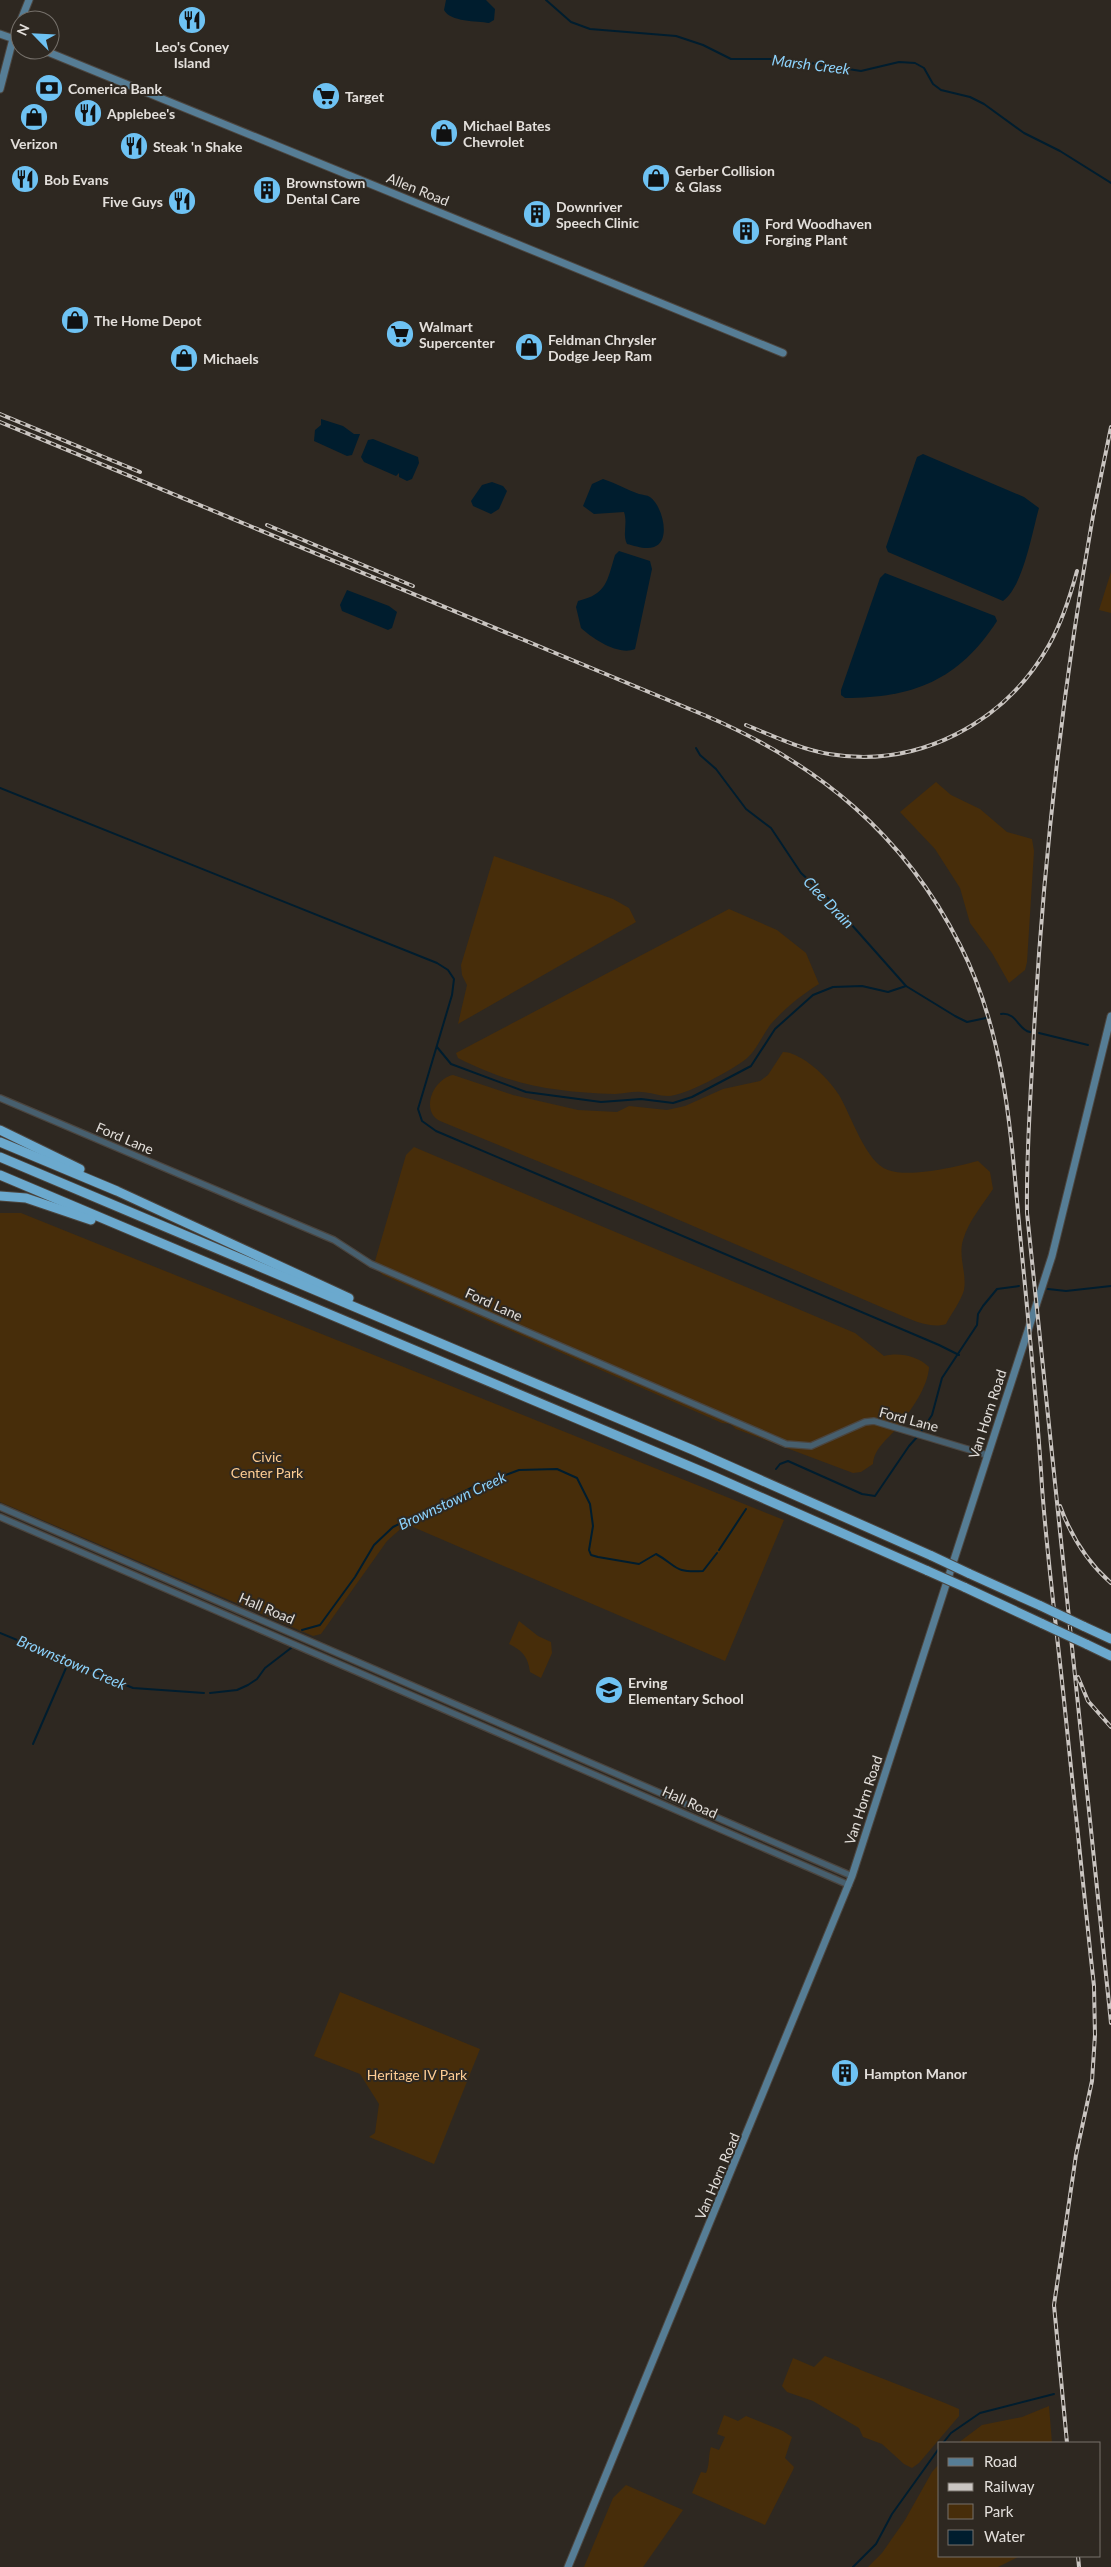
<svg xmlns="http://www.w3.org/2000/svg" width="1111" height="2567" font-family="Lato,sans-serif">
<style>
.green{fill:#472d0a}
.water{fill:#001d2e}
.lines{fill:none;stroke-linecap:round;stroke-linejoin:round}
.stream{stroke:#001d2e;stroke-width:2}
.tertiary-casing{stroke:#4b453f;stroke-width:8}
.secondary-casing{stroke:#4b453f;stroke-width:9}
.motorway-casing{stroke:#4b453f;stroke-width:11}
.tertiary{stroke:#475f6e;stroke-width:5.5}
.secondary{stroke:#567d95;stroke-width:7}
.motorway{stroke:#6ba9ce;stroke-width:9}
.rail-casing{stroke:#cac5c1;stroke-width:4}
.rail{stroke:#2e2821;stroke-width:2;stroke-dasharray:5.5;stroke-linecap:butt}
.motorway-bridge-casing{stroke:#4b453f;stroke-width:11;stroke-linecap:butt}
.motorway-bridge{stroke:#6ba9ce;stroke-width:9}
.labels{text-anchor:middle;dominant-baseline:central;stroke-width:4;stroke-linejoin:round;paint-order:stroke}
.poi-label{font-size:14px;font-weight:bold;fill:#e3dfdb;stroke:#2e2821;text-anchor:start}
.street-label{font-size:14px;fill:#e3dfdb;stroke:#2e2821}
.park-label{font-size:14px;fill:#fecd94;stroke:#2e2821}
.water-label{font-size:15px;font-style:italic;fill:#8dd3fd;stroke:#2e2821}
</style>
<rect width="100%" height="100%" fill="#2e2821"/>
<g class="green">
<path d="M1111,572V613L1099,610Z"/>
<path d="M936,782L951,795L980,809L1007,832L1032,839L1034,851L1027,962L1025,970L1009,983L992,953L970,923L960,888L935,849L900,812Z"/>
<path d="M494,856L613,899L629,908L636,922L458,1024L467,985L462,975L461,965Z"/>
<path d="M729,909L777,930L806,953L819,984C801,995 784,1009 770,1025C762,1036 756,1051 746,1059C732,1070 685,1096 668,1096C659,1096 650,1092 641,1092C633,1091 624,1094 615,1094C555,1092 513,1086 458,1058L456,1053Z"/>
<path d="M783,1052C790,1052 795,1055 801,1058C815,1066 830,1081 839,1095C851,1115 866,1163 888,1170C910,1178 955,1167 978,1161L990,1172L993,1189C982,1206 969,1220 963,1240C958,1257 967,1273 964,1290C961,1301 951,1314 946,1324C928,1330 904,1316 888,1310L635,1201L440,1121C420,1111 433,1079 453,1075L513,1095L578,1110L617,1112L629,1106L667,1110L685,1106L723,1089L760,1081L768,1075Z"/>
<path d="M414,1147L855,1333L884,1356C899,1352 918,1356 929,1367C928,1387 911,1410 899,1426C889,1438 874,1448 873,1464L861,1472L853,1473L736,1429L730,1424L722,1423L383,1275L377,1270L375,1261L406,1155Z"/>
<path d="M0,1213H21L784,1520L725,1661L406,1524L387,1541L321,1634L313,1636L0,1502Z"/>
<path d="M519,1621L538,1636L551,1642L552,1653L541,1678L530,1672C528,1657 523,1651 509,1644Z"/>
<path d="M340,1992L480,2049L434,2164L369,2137L375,2133L379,2104L360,2074L314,2056Z"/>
<path d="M825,2356L945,2403L959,2409V2416L919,2463L912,2468L904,2464L882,2444L863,2437L859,2428L813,2401L787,2392L782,2386L793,2358L814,2367Z"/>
<path d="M1049,2406L1052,2443H958L982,2425L1022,2417Z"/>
<path d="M724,2415L738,2421L746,2416L783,2431L792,2437L785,2458L794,2467L793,2470L765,2525L692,2493L701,2472L706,2473C710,2464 708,2456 711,2447L719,2450L725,2437L717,2434Z"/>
<path d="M940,2463V2556H1020L998,2567H868L882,2553L905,2520L932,2472Z"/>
<path d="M626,2485L683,2510L643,2567H584L613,2498Z"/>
</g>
<g class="water">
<path d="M446,0H486L495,9L494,20L489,23C477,21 450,22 444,10Z"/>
<path d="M321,419L343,426L354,434H360L352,455L347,456L314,441L315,430L321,425Z"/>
<path d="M373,439L418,457L419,463L412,479L407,481L399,477V473L396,476L364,462L361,457L368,440Z"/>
<path d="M923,454L1024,497L1039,508C1032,533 1023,587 1003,601L888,552L886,547L917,457Z"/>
<path d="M603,479C616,483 627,490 639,494C643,495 647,495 650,497C662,505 672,541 654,547C646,550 635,546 627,544C622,534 628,524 624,512L594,514L583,506L592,484Z"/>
<path d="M492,482L503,486L507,491L499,509L491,514L473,506L471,501L482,485Z"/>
<path d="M619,551L650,561L652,569L635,649C619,656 593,639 581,628L576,607L578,601C607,594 607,581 615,555Z"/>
<path d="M885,573L995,616L997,621C959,680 913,698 845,698L841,695V690L880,578Z"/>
<path d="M347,590L389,606L397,612L392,628L388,630L342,611L340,605Z"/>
</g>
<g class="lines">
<g class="stream">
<path d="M546,0L571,22L590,29L676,36L703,45L731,59H784L861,71L899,62L915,63L924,68L933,84L941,90L970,97L984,104L1024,133L1060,151L1111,183"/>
<path d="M696,748L700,755L716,769L746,809L771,828L801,873L827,897L906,986L955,1016L967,1022L986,1018"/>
<path d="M0,788L437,963L448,970L454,979L452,995L418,1109L422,1121L436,1131L939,1345L959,1355"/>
<path d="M1001,1014C1017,1012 1018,1030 1030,1032"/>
<path d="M1039,1033L1088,1045"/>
<path d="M437,1047L451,1064L526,1092L601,1102L641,1099L673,1103L692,1097L751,1066L775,1029L813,995L833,987L862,986L888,992L906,986"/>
<path d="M1048,1289L1066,1291L1111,1286"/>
<path d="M921,1432L932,1415L942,1378L977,1325L978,1314L983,1306L997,1289L1019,1286"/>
<path d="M776,1469L780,1464L788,1461L862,1494L875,1496L909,1446L918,1436"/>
<path d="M719,1550L746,1509"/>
<path d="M302,1630L320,1625L355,1577L374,1545L393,1527L473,1487L519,1470L557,1469L577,1478L590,1504L593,1526L589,1550L591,1555L598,1557L639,1564L656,1554C678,1566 673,1573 703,1571L717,1553"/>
<path d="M0,1633L133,1688L204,1693"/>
<path d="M210,1693L237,1690L248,1685L257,1679L265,1668L291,1648"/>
<path d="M33,1744L69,1661"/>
<path d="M943,2443L951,2433L980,2413L1054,2394"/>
<path d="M853,2567L876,2544L892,2514L940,2447"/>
</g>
<defs>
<g id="tertiary">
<path d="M0,1098L334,1240L371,1264L786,1444L811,1446L865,1422L874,1421L987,1455"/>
<path d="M0,1507L852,1876"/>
<path d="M0,1517L849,1885"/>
</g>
<g id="secondary">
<path d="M21,20L29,0"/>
<path d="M0,34L20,41"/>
<path d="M43,50L783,353"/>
<path d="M0,89L13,39L20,22"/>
<path d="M568,2567L852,1876L1052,1256L1111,1016"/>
</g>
<g id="motorway">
<path d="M0,1130L80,1169"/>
<path d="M0,1142L117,1191L349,1298"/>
<path d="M0,1157L693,1450L932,1556"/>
<path d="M0,1175L715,1477L928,1571"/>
<path d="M0,1196L26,1198L91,1220"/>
<path d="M968,1573L1041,1606"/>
<path d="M964,1587L1043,1624"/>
<path d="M1083,1626L1111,1639"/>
<path d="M1086,1644L1111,1656"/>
</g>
</defs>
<use href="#tertiary" class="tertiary-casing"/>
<use href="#secondary" class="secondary-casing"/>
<use href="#motorway" class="motorway-casing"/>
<use href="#tertiary" class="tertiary"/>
<use href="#secondary" class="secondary"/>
<use href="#motorway" class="motorway"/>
<defs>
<g id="rail">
<path d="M0,414L140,472"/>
<path d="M0,422L704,715C817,763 904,834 960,945C1006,1035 1011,1136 1020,1234C1028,1318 1037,1403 1042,1487C1047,1555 1056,1624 1063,1691C1073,1790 1083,1888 1094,1986L1095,2035L1092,2081L1076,2155L1054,2305L1067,2443"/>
<path d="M1094,510C1063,684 1044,855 1034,1031C1031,1092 1026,1152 1027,1213L1111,2023"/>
<path d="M1093,515L1111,427"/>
<path d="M267,525L413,586"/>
<path d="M746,725C773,736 800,749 829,754C918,769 1005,723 1049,645C1062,622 1070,597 1077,571"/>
<path d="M1060,1506C1071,1536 1087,1562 1111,1583"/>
<path d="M1078,1677L1088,1701L1111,1727"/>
<path d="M1078,2556L1079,2567"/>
</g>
</defs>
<use href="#rail" class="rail-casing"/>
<use href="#rail" class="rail"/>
<defs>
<g id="motorway-bridge">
<path d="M932,1556L968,1573"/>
<path d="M928,1571L964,1587"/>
<path d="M1041,1606L1083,1626"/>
<path d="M1043,1624L1086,1644"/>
</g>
</defs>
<use href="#motorway-bridge" class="motorway-bridge-casing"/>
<use href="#motorway-bridge" class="motorway-bridge"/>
</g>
<defs>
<symbol id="restaurant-disc" viewBox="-11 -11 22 22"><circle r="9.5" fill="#6ec2f3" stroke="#2e2821"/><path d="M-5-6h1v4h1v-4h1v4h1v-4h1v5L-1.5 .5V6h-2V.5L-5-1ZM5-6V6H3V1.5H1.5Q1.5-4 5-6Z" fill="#111"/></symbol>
<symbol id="bank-disc" viewBox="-11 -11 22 22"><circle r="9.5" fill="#6ec2f3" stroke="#2e2821"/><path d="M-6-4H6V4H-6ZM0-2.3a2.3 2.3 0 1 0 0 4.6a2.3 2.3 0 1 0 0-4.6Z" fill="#111"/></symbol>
<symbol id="supermarket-disc" viewBox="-11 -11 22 22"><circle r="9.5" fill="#6ec2f3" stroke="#2e2821"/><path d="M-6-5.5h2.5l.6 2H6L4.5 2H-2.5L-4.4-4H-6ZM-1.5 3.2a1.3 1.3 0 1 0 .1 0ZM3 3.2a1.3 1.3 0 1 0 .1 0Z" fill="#111"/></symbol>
<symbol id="shop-disc" viewBox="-11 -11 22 22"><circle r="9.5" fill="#6ec2f3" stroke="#2e2821"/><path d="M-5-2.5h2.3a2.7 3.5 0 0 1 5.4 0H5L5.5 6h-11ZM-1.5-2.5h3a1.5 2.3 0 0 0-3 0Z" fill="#111"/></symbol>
<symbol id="building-disc" viewBox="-11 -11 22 22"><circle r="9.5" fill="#6ec2f3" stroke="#2e2821"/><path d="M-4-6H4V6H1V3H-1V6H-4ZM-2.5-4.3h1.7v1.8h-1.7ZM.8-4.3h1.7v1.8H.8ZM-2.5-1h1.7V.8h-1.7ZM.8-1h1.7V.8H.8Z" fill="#111"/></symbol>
<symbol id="school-disc" viewBox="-11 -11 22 22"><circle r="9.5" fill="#6ec2f3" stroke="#2e2821"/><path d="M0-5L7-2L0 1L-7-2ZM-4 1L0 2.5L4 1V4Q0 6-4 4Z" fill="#111"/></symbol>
</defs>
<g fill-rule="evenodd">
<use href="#restaurant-disc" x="176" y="4" width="32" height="32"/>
<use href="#bank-disc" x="33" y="72" width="32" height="32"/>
<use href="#supermarket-disc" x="310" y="80" width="32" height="32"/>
<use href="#restaurant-disc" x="72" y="97" width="32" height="32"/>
<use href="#shop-disc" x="18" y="101" width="32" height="32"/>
<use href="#shop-disc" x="428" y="117" width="32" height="32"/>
<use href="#restaurant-disc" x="118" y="130" width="32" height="32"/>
<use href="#shop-disc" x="640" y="162" width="32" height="32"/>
<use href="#restaurant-disc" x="9" y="163" width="32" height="32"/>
<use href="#building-disc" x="251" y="174" width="32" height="32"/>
<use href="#restaurant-disc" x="166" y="185" width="32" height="32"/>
<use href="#building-disc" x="521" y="198" width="32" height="32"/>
<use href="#building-disc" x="730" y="215" width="32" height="32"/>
<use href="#shop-disc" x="59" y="304" width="32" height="32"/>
<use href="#supermarket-disc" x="384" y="318" width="32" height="32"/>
<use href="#shop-disc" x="513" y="331" width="32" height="32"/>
<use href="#shop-disc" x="168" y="342" width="32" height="32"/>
<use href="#school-disc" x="593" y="1674" width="32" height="32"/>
<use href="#building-disc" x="829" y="2057" width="32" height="32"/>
</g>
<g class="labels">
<g class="poi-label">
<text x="192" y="46" text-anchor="middle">Leo's Coney<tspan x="192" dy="16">Island</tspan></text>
<text x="68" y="88">Comerica Bank</text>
<text x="345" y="96">Target</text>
<text x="107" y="113">Applebee's</text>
<text x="463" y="125">Michael Bates<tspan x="463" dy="16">Chevrolet</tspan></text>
<text x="34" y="143" text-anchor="middle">Verizon</text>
<text x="153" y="146">Steak 'n Shake</text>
<text x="675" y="170">Gerber Collision<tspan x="675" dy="16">&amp; Glass</tspan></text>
<text x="44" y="179">Bob Evans</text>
<text x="286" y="182">Brownstown<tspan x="286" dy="16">Dental Care</tspan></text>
<text x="163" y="201" text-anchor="end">Five Guys</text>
<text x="556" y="206">Downriver<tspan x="556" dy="16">Speech Clinic</tspan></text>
<text x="765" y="223">Ford Woodhaven<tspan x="765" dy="16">Forging Plant</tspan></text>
<text x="94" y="320">The Home Depot</text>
<text x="419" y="326">Walmart<tspan x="419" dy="16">Supercenter</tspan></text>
<text x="548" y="339">Feldman Chrysler<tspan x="548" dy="16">Dodge Jeep Ram</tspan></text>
<text x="203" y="358">Michaels</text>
<text x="628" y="1682">Erving<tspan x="628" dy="16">Elementary School</tspan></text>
<text x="864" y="2073">Hampton Manor</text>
</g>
<g class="street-label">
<text transform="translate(418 189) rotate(22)">Allen Road</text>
<text transform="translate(125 1138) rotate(23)">Ford Lane</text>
<text transform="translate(494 1304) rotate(24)">Ford Lane</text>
<text transform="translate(987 1414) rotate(-72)">Van Horn Road</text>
<text transform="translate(909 1419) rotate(15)">Ford Lane</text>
<text transform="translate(267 1608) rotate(23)">Hall Road</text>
<text transform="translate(863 1800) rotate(-72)">Van Horn Road</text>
<text transform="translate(690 1802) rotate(24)">Hall Road</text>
<text transform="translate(717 2176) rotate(-67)">Van Horn Road</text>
</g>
<g class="park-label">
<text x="267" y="1456">Civic<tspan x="267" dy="16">Center Park</tspan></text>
<text x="417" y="2074">Heritage IV Park</text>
</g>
<g class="water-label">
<text transform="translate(811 64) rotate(7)">Marsh Creek</text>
<text transform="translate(829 902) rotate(46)">Clee Drain</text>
<text transform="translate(452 1500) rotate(-25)">Brownstown Creek</text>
<text transform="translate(72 1662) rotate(23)">Brownstown Creek</text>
</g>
</g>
<rect x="938" y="2442" width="162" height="115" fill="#2e2821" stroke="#76716b"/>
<rect x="948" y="2458" width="25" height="8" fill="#567d95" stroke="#76716b"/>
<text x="984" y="2467" font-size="15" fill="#e3dfdb">Road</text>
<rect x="948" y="2483" width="25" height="8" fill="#cac5c1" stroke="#76716b"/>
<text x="984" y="2492" font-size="15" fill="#e3dfdb">Railway</text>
<rect x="948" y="2504" width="25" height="15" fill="#472d0a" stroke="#76716b"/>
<text x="984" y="2517" font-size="15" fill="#e3dfdb">Park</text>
<rect x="948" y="2530" width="25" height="15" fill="#001d2e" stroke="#76716b"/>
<text x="984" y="2542" font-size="15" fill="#e3dfdb">Water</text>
<g transform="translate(35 35) rotate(294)"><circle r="24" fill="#2e2821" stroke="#76716b"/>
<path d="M0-4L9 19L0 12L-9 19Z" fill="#6ec2f3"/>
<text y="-8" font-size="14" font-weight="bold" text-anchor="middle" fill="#e3dfdb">N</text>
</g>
</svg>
